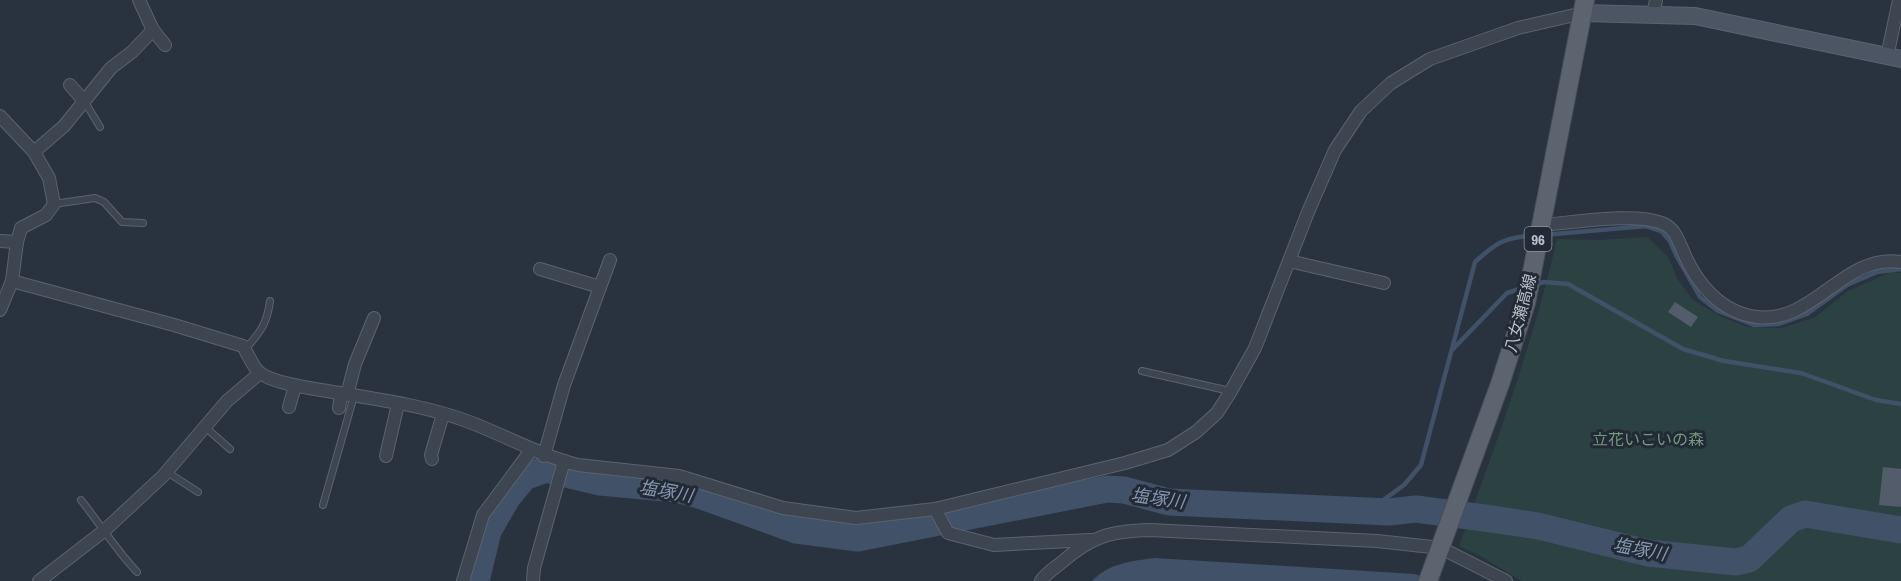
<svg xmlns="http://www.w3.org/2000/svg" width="1901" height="581" font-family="'Archivo Narrow','Noto Sans JP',sans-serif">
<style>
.green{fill:#2c4142}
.water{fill:#415168}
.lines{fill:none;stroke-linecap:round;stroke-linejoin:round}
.stream{stroke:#415168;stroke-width:4.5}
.river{stroke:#415168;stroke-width:27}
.building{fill:#535c6b}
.lane-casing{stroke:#5b636e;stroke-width:8}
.street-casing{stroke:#5b636e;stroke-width:14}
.secondary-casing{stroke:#5b636e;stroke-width:18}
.primary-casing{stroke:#474e5a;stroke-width:20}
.lane{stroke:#3d4550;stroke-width:6}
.street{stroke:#3d4550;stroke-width:12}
.secondary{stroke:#4c5563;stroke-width:16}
.primary{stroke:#5c6470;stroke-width:18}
.labels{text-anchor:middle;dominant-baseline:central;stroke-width:6;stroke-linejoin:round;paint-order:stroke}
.shield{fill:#222a36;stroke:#8c949e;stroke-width:1.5}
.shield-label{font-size:15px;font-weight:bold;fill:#bac1ca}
.street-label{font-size:16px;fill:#bac1ca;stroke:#222a36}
.park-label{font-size:16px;fill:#74997c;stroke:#222a36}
.water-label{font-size:18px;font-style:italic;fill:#8597af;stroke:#222a36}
</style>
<rect width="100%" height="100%" fill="#293340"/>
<path class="green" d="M1647,237L1668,257L1678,280L1693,300L1722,317L1747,327L1782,328L1815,317L1848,291L1866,283L1891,272L1901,273V581H1521L1484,558L1459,546C1496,444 1533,344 1557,239L1600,240Z"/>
<path class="water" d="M1155,558L1414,574L1441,581H1092C1109,563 1132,561 1155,558Z"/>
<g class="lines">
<g class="stream">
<path d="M1543,235L1646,226L1661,231L1670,241L1677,257L1700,297L1718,311L1754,325L1779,324L1807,314L1847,285L1877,272L1901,269"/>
<path d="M1534,285L1544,282L1568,284L1683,349L1724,361L1801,373L1876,400L1901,404"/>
<path d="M1453,349L1507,293L1523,288"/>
<path d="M1368,511L1404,485L1421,465L1475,262C1498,241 1504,238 1535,235"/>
</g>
<path class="river" d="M476,581L488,531L507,498L524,477L546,469L600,482L676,489L702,496L796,530L858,538L1107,489L1124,490L1169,502L1389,512L1416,509L1492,519L1538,526L1648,553L1736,562L1749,559L1791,519L1805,514L1901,530"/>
</g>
<g class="building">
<path d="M1675,302L1698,317L1691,327L1668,312Z"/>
<path d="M1883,467L1901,469V507L1879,505Z"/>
</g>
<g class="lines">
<defs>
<g id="lane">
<path d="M85,102L100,127"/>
<path d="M54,204L95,198L104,202L122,222L143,223"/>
<path d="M245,349C260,333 267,324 270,301"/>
<path d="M1142,371L1230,391"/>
<path d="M205,427L230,449"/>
<path d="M167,472L198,492"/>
<path d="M81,500C100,524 116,550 137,572"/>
<path d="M323,505L354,396"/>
</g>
<g id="street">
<path d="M139,0L153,30L165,45"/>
<path d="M1653,15L1656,0"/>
<path d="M1887,57L1899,0"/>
<path d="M70,85L84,101"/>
<path d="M0,116L34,152L49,178L54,204L46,215L21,228L17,242L12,281L0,310"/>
<path d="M34,152L64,126L111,68L132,52L153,30"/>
<path d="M1540,225C1573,223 1633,212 1662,223C1675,228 1678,240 1683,251C1696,283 1721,313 1757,317C1814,324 1844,253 1901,262"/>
<path d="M0,241L17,242"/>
<path d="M1289,261L1384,283"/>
<path d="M540,269L600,287"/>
<path d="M12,281L174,325L243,346C248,354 253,368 260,373C272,382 307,388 321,390C368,398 419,404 464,420C503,434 538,455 578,465L679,476L783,508L856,518L935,509L1125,463L1168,450L1196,432L1217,413L1231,391L1255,348L1308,212L1335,150L1361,111L1391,83L1430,59L1518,28L1583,13"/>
<path d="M347,395L355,364L374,318"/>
<path d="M289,407L295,386"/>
<path d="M339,408L341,394"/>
<path d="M386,456L398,404"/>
<path d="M544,456L564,385L610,260"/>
<path d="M432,459L431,455L443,414"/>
<path d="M935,509L948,533L994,545L1090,540"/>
<path d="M39,581L105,530L163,476L227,401L260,373"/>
<path d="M463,581L483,515L532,449"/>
<path d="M533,581L534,568L564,461"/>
<path d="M1041,581C1046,573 1055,568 1062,562C1092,536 1111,531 1150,530L1377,541L1441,548L1506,581"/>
</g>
<path id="secondary" d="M1583,13L1695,16L1901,59"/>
<path id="primary" d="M1428,581L1500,384L1526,303L1585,0"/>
</defs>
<use href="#lane" class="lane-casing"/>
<use href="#street" class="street-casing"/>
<use href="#secondary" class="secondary-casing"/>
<use href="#primary" class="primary-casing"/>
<use href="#lane" class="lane"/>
<use href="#street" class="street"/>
<use href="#secondary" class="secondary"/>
<use href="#primary" class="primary"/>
</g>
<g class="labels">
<rect class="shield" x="1524.5" y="227" width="27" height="24" rx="4.5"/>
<g class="shield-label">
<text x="1538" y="239">96</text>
</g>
<g class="street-label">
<text transform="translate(1520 313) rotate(-75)">八女瀬高線</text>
</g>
<g class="park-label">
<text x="1648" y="439">立花いこいの森</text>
</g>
<g class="water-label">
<text transform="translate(666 491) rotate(10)">塩塚川</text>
<text transform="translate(1158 498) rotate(8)">塩塚川</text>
<text transform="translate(1640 549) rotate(11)">塩塚川</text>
</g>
</g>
</svg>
